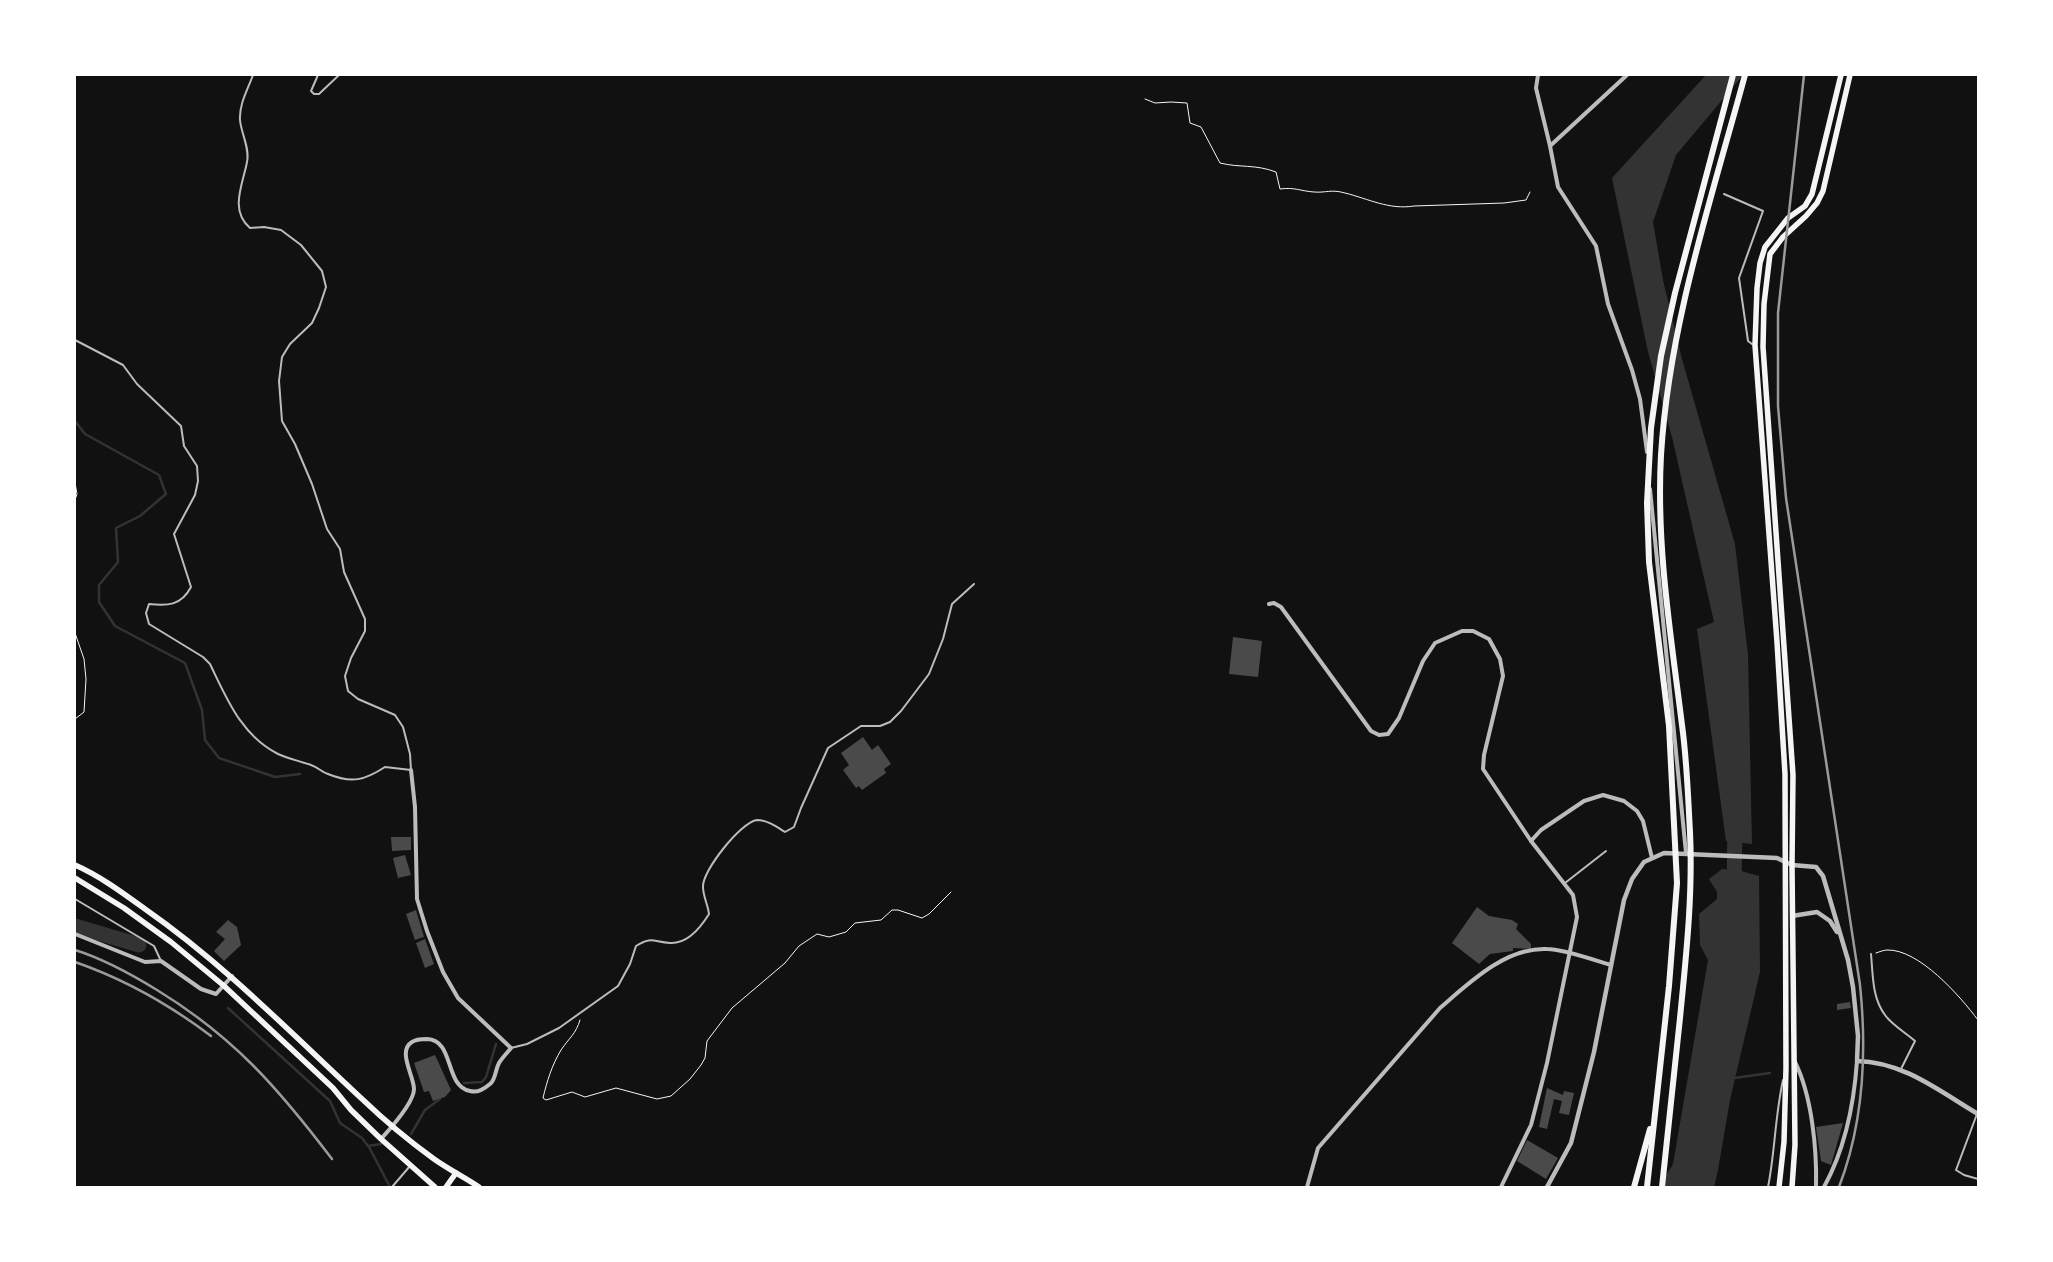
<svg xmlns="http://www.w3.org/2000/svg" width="2053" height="1262" font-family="Arial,sans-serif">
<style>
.water{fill:#333}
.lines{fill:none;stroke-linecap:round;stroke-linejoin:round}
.stream{stroke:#333;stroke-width:2.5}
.river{stroke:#333;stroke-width:15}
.building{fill:#4a4a4a}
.path{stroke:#f5f5f5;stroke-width:1}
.service{stroke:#bcbcbc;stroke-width:2}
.minor{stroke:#bcbcbc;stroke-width:4}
.tertiary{stroke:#bcbcbc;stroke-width:4.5}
.primary{stroke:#f5f5f5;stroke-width:5.5}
.trunk{stroke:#f5f5f5;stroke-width:6}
.rail{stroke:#9a9a9a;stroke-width:2.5}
</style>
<rect width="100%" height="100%" fill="#111"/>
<g class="water">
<path d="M1706,75H1743L1676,155L1653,222L1663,280L1682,359L1735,544L1748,655L1752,844L1726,841L1697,629L1714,622L1672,437L1648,352L1612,178Z"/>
<path d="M1722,869L1741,871L1759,876L1760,972L1730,1100L1718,1170L1714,1187H1659L1673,1164L1708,960L1700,945L1699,914L1717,899V892L1709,879Z"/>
</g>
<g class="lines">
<g class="stream">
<path d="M75,421L85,434L159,475L166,494L140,516L116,528L118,562L99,585V602L115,626L185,663L202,710L205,740L219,758L275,777L300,774"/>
<path d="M228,1008L330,1101L340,1123L362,1138L368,1146L381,1144"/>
<path d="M1734,1078L1770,1073"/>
<path d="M464,1083L482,1082L486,1077L496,1044"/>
<path d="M411,1134L425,1110L440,1099"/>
<path d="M369,1147L389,1185"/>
</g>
<g class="river">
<path d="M1734,890L1735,823"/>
<path d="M75,926L139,945"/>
</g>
</g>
<g class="building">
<path d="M1233,637L1262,641L1258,677L1229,674Z"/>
<path d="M863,737L872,750L878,745L891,764L884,769L886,773L862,790L859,786L856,788L843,770L849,765L841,753Z"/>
<path d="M391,837H411V850L392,851Z"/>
<path d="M405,855L411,875L398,878L393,858Z"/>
<path d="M1477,907L1489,916L1512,920L1518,924L1516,929L1531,944V949L1513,948V951L1490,954L1479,964L1452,943Z"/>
<path d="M416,910L424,937L415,940L406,914Z"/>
<path d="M228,920L237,927L241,945L224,961L214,951L225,939L216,932Z"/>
<path d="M425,939L434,964L425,968L416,943Z"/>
<path d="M1850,1002L1851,1008L1837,1010V1004Z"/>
<path d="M435,1055L451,1090L445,1097L433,1101L429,1091L424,1092L414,1063Z"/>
<path d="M1547,1088L1563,1095L1564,1091L1574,1093L1569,1115L1559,1113L1562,1101L1554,1099L1547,1129L1539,1127Z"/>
<path d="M1843,1123L1831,1165L1821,1161L1816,1127Z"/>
<path d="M1527,1140L1558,1158L1546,1179L1517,1161Z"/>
</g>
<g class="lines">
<g class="path">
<path d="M1145,99L1155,103L1171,102L1187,103L1190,123L1201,127L1220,163C1240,168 1255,164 1276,172L1280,189C1295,187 1300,191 1314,192C1326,193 1331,189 1345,193C1369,199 1389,210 1414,206L1504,203L1526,200L1530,192"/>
<path d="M75,483L77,494L75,500"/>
<path d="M75,541V548"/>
<path d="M75,633L84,659L86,679L84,712L75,719"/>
<path d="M1876,953C1879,952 1884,950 1887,950C1919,949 1960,996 1978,1020"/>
<path d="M580,1020C576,1034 569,1038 561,1050C552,1065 547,1081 543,1098L546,1100L572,1092L585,1097L616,1088L657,1099L671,1096L690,1079L701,1065L705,1058L707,1041L732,1008L785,963L799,946L817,934L829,937L846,932L855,923L881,920L892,910H898L922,918L929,914L951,892"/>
</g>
<g class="service">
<path d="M318,75L311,91L314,94H319L339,75"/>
<path d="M1724,194L1763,211L1739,278L1748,341L1752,344"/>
<path d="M75,340L123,365L137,384L181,426L184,446L197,466L198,481L195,495L174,534L191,587C181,606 167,606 149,604L146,613L149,624L203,657L210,664C227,699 241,735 278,754C289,759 300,761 311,765C317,767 322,772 328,774C352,784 365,780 385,767L411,770L410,754L403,727L395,715L358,699L348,691L345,676L351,658L365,631V619L344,572L340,549L327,529L312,484L295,444L282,421L279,381L282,357L290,344L312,323L319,308L326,287L322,271L301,245L281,230L264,227L250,228C229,210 243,184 247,162C250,148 241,133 240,120C239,104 248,89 253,75"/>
<path d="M1565,883L1606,851"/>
<path d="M75,899L154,946L161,961"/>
<path d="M1871,954C1873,975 1872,998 1885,1015C1892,1025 1906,1033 1915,1041L1901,1069"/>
<path d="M511,1048L527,1044L559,1028L618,986L630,964L636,946C652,936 653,942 670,943C688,944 701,927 709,914C708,905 703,896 703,887C702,871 741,822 757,820C767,820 777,827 785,832L794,827L801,808L828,748L861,726H880L890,722L901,711L929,674L943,639L952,604L974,584"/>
<path d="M1977,1114L1956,1170L1964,1175L1978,1179"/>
<path d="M392,1187L410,1166"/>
<path d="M1768,1187C1775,1152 1775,1116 1783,1080"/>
</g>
<g class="minor">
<path d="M1538,75L1536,88L1550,146"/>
<path d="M1627,75L1550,146L1558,187L1596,246L1608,304L1632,370L1640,399L1647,452"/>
<path d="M1650,489L1686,853"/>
<path d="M1269,604L1274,603L1281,607L1371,731L1379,735L1388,734L1399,718L1423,661L1435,643L1462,631H1473L1489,639L1500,659L1503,676L1484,755L1483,769L1531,841L1541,830L1584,801L1603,795L1624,801L1637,811L1643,821L1652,858"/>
<path d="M75,934L145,962L161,961L201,989L216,994L232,976"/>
<path d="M1795,1062C1812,1096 1817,1150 1816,1187"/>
<path d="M381,1139C390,1129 414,1103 414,1089C414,1076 397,1051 412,1042C416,1039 422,1039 427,1039C455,1040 444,1086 470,1091C478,1093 484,1089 490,1084C496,1079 495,1070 499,1063C502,1058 507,1053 511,1048L458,998L443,972L427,931L417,899L415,807L411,770"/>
<path d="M1307,1187L1318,1148L1440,1008C1469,983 1506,947 1547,949C1563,949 1594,960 1611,965"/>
<path d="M1501,1187L1531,1125L1547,1063L1577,917L1573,895L1531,841"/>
<path d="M1824,1187C1845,1149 1854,1104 1857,1061"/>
</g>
<g class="tertiary">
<path d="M1792,916L1817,912L1830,921L1837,932"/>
<path d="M1547,1187L1571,1143L1594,1052L1624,900L1632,879L1644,862L1664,853L1777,858L1792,865L1816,867L1823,876L1848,960L1853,987L1858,1036L1857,1061C1904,1062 1939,1091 1978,1114"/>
</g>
<g class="primary">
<path d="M75,865C100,876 123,893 145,909C224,964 291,1033 361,1098C384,1120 409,1141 434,1159C448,1169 464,1177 479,1187"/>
<path d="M75,878L124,908L171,942L223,985L333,1088L351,1110L381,1139L435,1187"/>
<path d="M446,1187L456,1173"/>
<path d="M1779,1187L1784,1142L1786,1068L1785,774L1777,642L1755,345L1757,288L1760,263L1765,247L1788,218L1805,206L1812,194L1841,75"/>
<path d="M1792,1187L1795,1145L1792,865L1793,775L1763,347L1764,304L1770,254L1783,237L1806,216L1817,203L1823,191L1850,75"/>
</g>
<g class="trunk">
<path d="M1634,1187L1650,1129"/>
<path d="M1647,1187L1669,986L1677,883L1669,726L1649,562L1647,503L1651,428L1661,356L1675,293L1733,75"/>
<path d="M1662,1187C1668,1131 1674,1075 1680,1018C1686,957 1693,895 1690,832C1688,797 1687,761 1682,725C1671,636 1656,546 1661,455C1669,325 1711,200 1745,75"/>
</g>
<g class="rail">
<path d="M1804,75L1778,313V406L1786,498L1860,985C1867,1053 1864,1122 1839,1187"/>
<path d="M75,950C104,959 131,974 157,990C234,1037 278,1088 332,1159"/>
<path d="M75,962C124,979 170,1005 211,1036"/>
</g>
</g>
<rect width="2053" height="1262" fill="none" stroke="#ffffff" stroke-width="152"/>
</svg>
